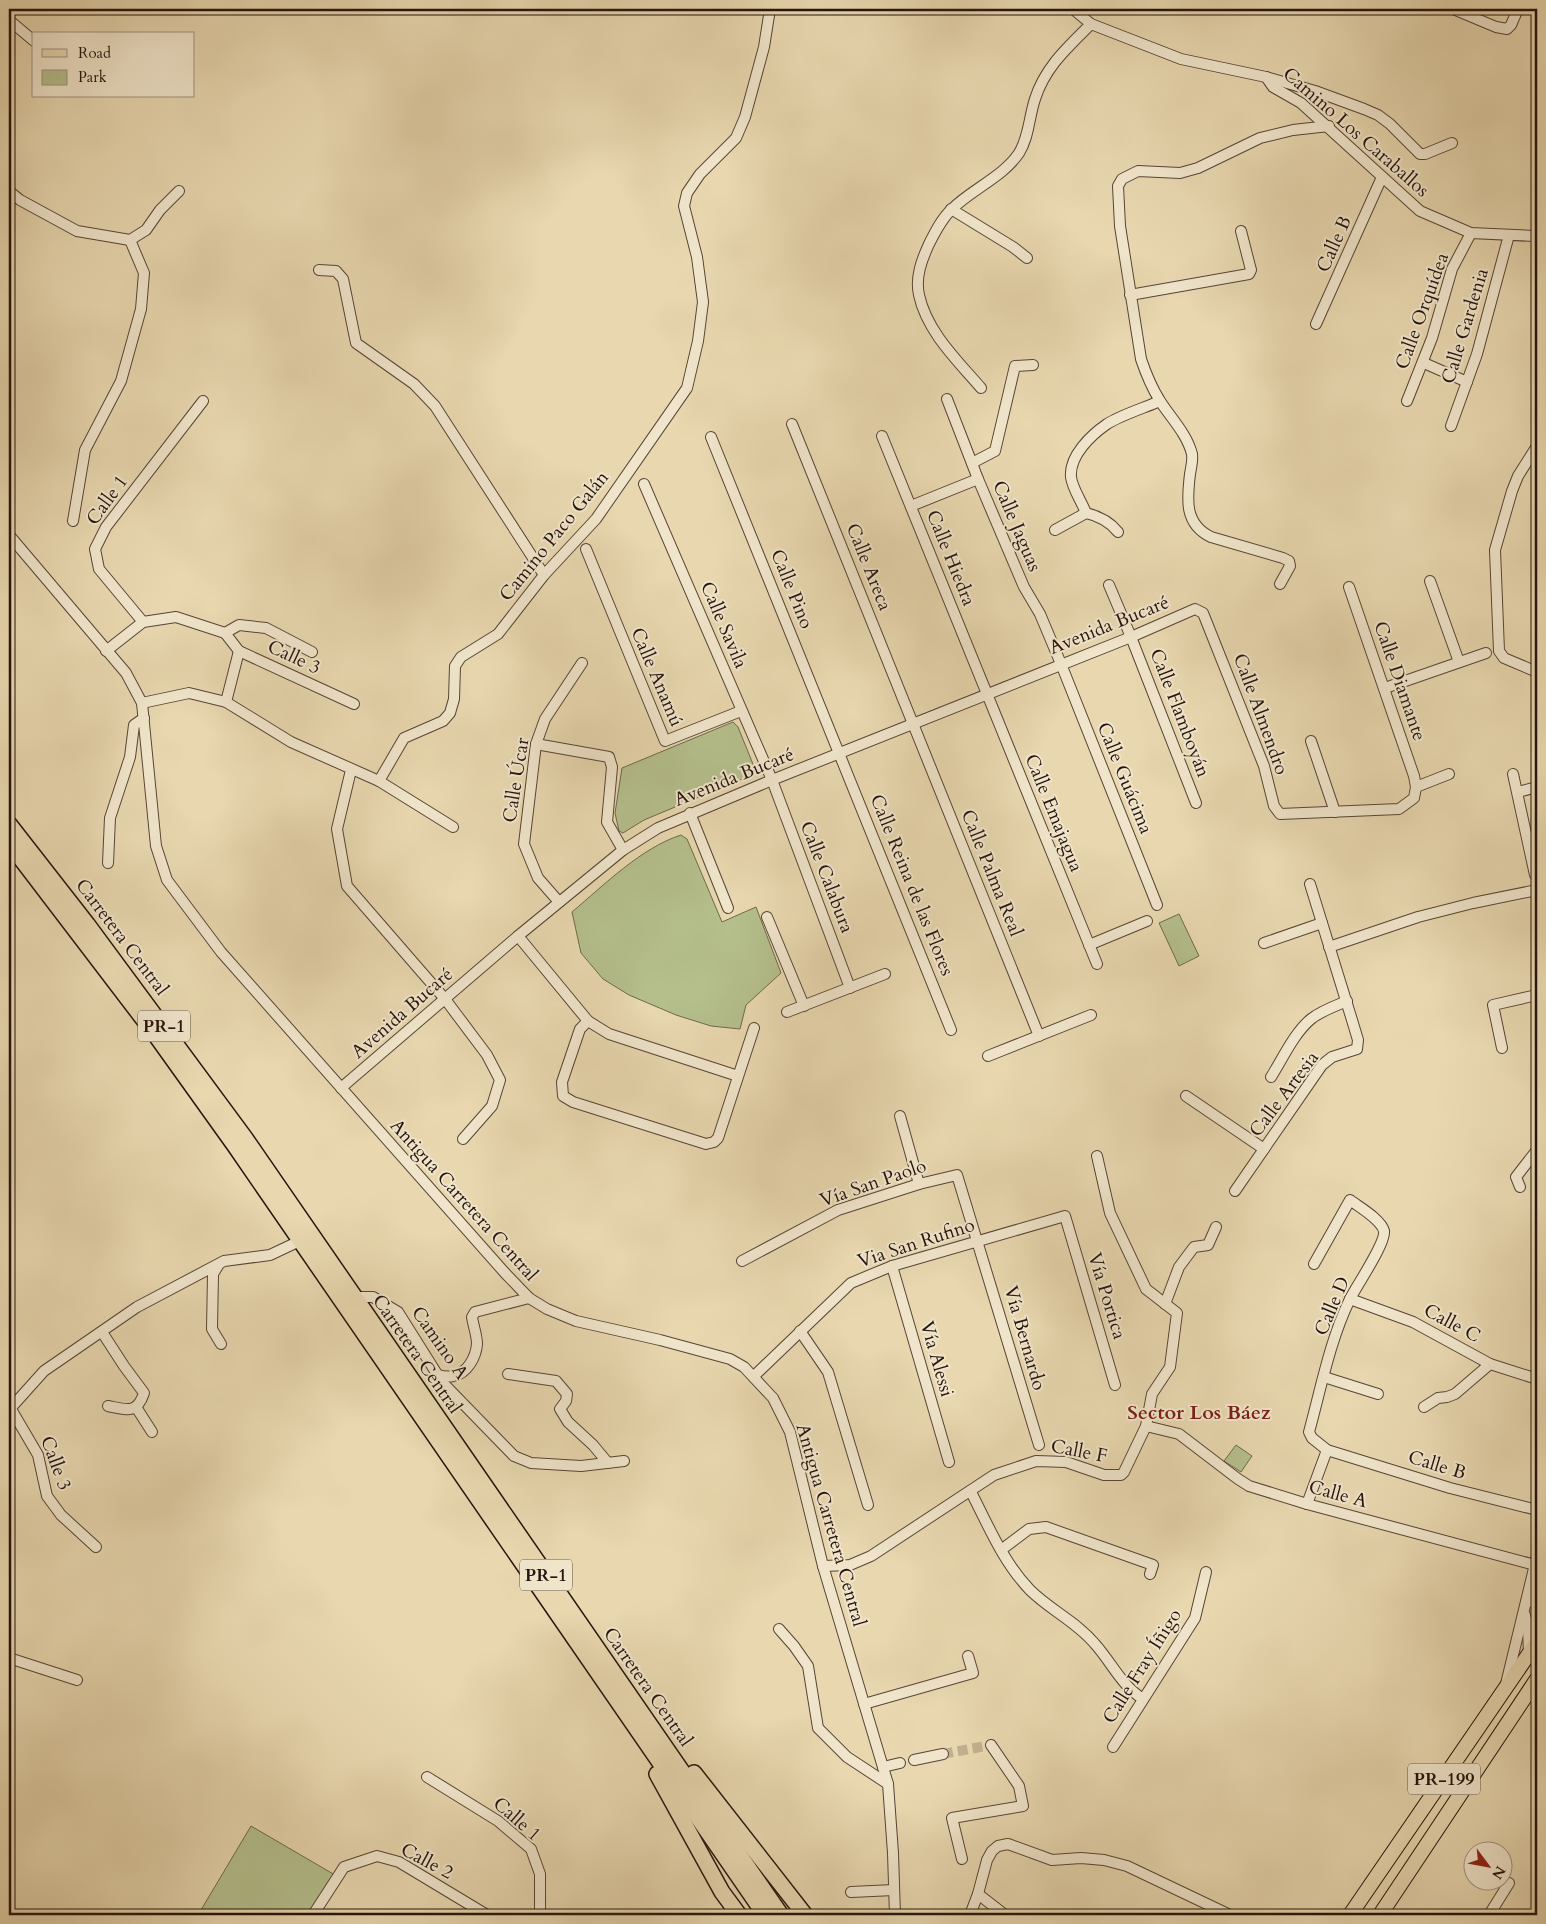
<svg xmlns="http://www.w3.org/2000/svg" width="1546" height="1924" font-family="Cardo,serif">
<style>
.green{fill:#b4bf8c;stroke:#6c6a4c}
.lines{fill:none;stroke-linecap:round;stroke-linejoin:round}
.minor-tunnel{stroke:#c1b08f;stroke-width:10;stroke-dasharray:10 5;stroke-linecap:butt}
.minor-casing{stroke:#564536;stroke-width:12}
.major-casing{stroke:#25140d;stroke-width:16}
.highway-casing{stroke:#25140d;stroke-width:18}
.minor{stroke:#f0e5cb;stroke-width:10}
.major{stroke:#e8d7af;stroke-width:14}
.highway{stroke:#e8d7af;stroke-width:15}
.labels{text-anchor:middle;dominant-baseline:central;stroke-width:4;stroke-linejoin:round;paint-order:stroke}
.shield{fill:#f0e5cb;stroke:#625346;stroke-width:1}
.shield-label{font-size:18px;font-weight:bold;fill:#25140d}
.street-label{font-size:19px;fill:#25140d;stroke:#f0e5cb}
.neighbourhood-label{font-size:20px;font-weight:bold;fill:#7a1f14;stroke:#f0e5cb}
</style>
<rect width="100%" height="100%" fill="#e8d7af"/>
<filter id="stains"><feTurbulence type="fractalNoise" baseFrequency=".004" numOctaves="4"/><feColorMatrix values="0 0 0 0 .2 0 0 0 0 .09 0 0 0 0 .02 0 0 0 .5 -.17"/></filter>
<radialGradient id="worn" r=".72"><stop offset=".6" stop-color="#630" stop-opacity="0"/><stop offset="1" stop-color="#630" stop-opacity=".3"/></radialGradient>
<g class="green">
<path d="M733,722L738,727L755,769L754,774L644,820L623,833L619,831L615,813L622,768Z"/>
<path d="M681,835L687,839L722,922L756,907L781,973L746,1005L740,1029L711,1026L676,1015L629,995L603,979L581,953L572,912C604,885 641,848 681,835Z"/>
<path d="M1179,914L1199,956L1179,966L1159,923Z"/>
<path d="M1236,1445L1252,1456L1241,1472L1224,1461Z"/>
<path d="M251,1826L335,1875L310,1915H198Z"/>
</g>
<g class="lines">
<path class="minor-tunnel" d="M943,1754L991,1745"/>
<defs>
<g id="minor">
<path d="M1073,9L1091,24L1181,59L1266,77L1315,91L1364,109L1378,115L1390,124L1420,154H1425L1452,143"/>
<path d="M1453,9L1496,27L1507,29L1511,25L1518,9"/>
<path d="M9,20L34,41"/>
<path d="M1266,77L1273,87L1301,103L1420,211L1471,233L1534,236L1537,238"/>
<path d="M9,191L20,200L77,231L130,240L146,230L160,210L179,191"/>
<path d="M951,209L1013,247L1027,258"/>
<path d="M319,270L336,271L343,279L356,343L414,384L435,406L544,575"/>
<path d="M1130,295L1249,274L1251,270L1241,231"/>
<path d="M1316,324L1382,177"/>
<path d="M1424,363L1467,382"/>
<path d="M981,388C958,361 927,332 919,295C915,277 922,259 929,244C935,232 942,218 952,209C972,189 1003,177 1019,153C1029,137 1029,117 1035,99C1045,67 1068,47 1091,24"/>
<path d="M947,399L978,479L1024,587L1040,614L1061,664L1157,905"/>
<path d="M1407,401L1432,338L1452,269L1471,233"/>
<path d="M792,424L1039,1036"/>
<path d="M1451,426L1477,354L1509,235"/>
<path d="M882,436L1097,964"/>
<path d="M711,437L951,1030"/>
<path d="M1537,446L1518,476L1512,491L1495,550L1499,651L1504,658L1537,672"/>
<path d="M972,463L995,451L1015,366L1033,365"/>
<path d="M644,484L772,780L850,988"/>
<path d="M911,506L978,479"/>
<path d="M73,521L85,450L121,381L141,309L144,273L130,240"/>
<path d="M1055,530L1086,513"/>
<path d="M1118,532C1110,522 1099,516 1086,513C1082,502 1072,488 1071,477C1069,456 1091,435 1107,424C1121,415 1144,408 1160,401"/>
<path d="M9,535L126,673L142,703L156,846L167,880L221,952L505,1273L529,1298L547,1309L576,1321L660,1340L730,1359L744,1367L773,1398L790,1432L823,1566L888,1784L893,1853L895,1915"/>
<path d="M586,549L665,741L741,711"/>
<path d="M1430,581L1459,662"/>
<path d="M1280,584L1290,566L1289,561L1283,558L1211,537C1184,524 1187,499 1190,474C1191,468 1193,460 1192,454C1187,434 1171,418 1160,401C1152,388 1146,374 1141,359L1120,226L1118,186L1122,179L1138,171L1180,173L1198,168L1260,138L1293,130L1329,126"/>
<path d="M1109,585L1131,637L1196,803"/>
<path d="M143,622L99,569L95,549L106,527L203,401"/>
<path d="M225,633L239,651L354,704"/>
<path d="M106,651L143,622L176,617L225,633L239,625L266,628L312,652"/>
<path d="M1385,688L1486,653"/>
<path d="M226,702L239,651"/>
<path d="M142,703L189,693L226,702L291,742L379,781L453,827"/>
<path d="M1311,741L1335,812"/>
<path d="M536,744L609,757L612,767L607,822L623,850"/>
<path d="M351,770L337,829L347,886L445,999L487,1055L500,1080L492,1106L463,1139"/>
<path d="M1513,774L1535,875"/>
<path d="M379,781L404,738L443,721L450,713L454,699L455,666L461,657L498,634L544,575L596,519L687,388L698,341L703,302L697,257L684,206L687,193L700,174L736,138L745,117L764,47L770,9"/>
<path d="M1416,787L1449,774"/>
<path d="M1518,792L1537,787"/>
<path d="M690,813L728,908"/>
<path d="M108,863L110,818L130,757L134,725L144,718"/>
<path d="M559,902L538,878L524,844L536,744L545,719L582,663"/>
<path d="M767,917L804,1006"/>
<path d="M518,936L588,1021L609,1034L738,1076"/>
<path d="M1264,943L1322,923"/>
<path d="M1089,945L1147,921"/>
<path d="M1329,947L1418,917L1473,903L1537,890"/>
<path d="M787,1012L885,974"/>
<path d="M588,1021L580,1029L562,1082L563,1096L573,1102L706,1144L714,1142L718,1138L754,1028"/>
<path d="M1502,1048L1493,1005L1537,995"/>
<path d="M988,1056L1091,1015"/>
<path d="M1271,1077C1283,1058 1294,1033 1311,1019C1321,1011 1335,1006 1347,1001"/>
<path d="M341,1088L518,936L623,850L658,828L772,780L1131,637L1195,609L1203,613L1264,766L1274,806L1280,814L1399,809L1414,798L1416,787L1414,776L1349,587"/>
<path d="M1186,1096L1264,1149"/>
<path d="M900,1116L919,1184"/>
<path d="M1520,1187L1516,1177L1537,1150"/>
<path d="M1235,1191L1322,1065L1332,1057L1357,1049L1358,1040L1352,1020L1310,884"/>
<path d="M742,1261L838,1210L919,1184L957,1175L1039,1445"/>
<path d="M219,1264L213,1274L212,1329L221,1344"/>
<path d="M1314,1264L1350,1200C1359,1207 1381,1219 1384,1231C1386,1243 1357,1285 1350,1299C1330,1340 1321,1388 1309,1432L1312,1438L1327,1450L1450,1488L1537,1510"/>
<path d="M892,1266L949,1462"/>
<path d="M354,1297H373L398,1312L442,1382L514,1456L531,1463L581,1466L624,1461"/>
<path d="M1350,1299L1413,1322L1490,1364L1537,1379"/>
<path d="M1165,1304L1179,1267L1194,1247L1208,1245L1216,1227"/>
<path d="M800,1331L828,1372L868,1505"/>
<path d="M102,1332L124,1366L144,1393C137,1414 128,1410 108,1406"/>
<path d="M508,1374L556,1381L567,1394L566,1401L560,1409L568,1422L593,1445L608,1463"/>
<path d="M438,1375C442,1376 448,1377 453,1376C467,1374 476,1357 477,1344C477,1335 473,1325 472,1317L475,1312L529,1298"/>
<path d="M754,1376L851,1283L892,1266L1065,1216L1115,1385"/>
<path d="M1324,1377L1378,1394"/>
<path d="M136,1407L152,1432"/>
<path d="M1424,1407L1438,1398L1447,1397L1455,1394L1490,1364"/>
<path d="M11,1409L38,1455L47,1496L61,1515L96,1547"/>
<path d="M9,1410L44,1371L137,1307L224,1261L270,1255L306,1238"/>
<path d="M1146,1426L1179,1434L1238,1479L1249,1486L1307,1504L1535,1565"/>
<path d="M971,1492C988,1525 1003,1562 1030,1590C1050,1610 1077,1622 1095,1644C1112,1663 1121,1685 1143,1699"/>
<path d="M1307,1504L1327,1450"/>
<path d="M1001,1550L1029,1529L1046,1527L1153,1565L1150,1574"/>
<path d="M823,1566L850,1565L871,1556L994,1475L1036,1461L1066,1462L1104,1475H1121L1124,1472L1146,1426L1152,1394L1170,1367L1177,1313L1146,1289L1110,1213L1097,1156"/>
<path d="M1526,1602L1537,1601"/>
<path d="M1525,1615L1528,1628L1529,1655"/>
<path d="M779,1629L794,1646L808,1666L818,1728L847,1757L888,1784"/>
<path d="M9,1658L77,1680"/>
<path d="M1506,1684L1537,1556"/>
<path d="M864,1704L973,1673L968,1656"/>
<path d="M1113,1747L1195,1618L1206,1572"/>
<path d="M914,1760L943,1754"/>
<path d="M883,1767L900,1763"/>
<path d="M427,1777L498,1821L531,1849L540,1874V1915"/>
<path d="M962,1859L952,1818L1023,1806L1019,1786L991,1745"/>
<path d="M851,1892L894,1890"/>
<path d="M978,1894L1005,1915"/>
<path d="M313,1915L344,1867L377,1856L399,1862L487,1915"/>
<path d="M970,1915L978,1894L987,1860L992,1851L998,1846L1008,1844L1052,1860L1081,1858L1104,1860L1127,1866L1230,1915"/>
<path d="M1489,1915L1509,1883"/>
</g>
<g id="major">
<path d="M1350,1915L1537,1642"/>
<path d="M1380,1915L1537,1679"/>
</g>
<g id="highway">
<path d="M9,824L87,924L245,1138L781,1915"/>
<path d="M9,843L157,1037L235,1146L765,1915"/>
<path d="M694,1773L805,1915"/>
<path d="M657,1774L722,1892L739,1915"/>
</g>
</defs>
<use href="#minor" class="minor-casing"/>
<use href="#major" class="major-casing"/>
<use href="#highway" class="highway-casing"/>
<use href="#minor" class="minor"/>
<use href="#major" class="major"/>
<use href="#highway" class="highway"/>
</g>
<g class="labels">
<g class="shield">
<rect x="138" y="1010.5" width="52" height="31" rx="4"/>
<rect x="520" y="1559.5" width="52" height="31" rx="4"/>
<rect x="1408" y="1763.5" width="72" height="31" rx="4"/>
</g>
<g class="shield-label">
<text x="164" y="1026">PR-1</text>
<text x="546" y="1575">PR-1</text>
<text x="1444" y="1779">PR-199</text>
</g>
<g class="street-label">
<text transform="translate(1356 132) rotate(41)">Camino Los Caraballos</text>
<text transform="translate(1334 244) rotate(-66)">Calle B</text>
<text transform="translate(1422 311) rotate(-70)">Calle Orquídea</text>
<text transform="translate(1465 326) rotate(-73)">Calle Gardenia</text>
<text transform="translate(107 500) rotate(-54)">Calle 1</text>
<text transform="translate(1017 526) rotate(67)">Calle Jaguas</text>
<text transform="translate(554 536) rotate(-51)">Camino Paco Galán</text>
<text transform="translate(951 558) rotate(68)">Calle Hiedra</text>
<text transform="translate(869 567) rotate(68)">Calle Areca</text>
<text transform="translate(792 589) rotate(68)">Calle Pino</text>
<text transform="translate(724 625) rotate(67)">Calle Savila</text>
<text transform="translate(1109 625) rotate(-22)">Avenida Bucaré</text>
<text transform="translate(294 657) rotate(25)">Calle 3</text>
<text transform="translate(657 677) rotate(67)">Calle Anamú</text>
<text transform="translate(1400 681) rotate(71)">Calle Diamante</text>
<text transform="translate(1180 713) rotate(69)">Calle Flamboyán</text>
<text transform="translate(1261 714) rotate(70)">Calle Almendro</text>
<text transform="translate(734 777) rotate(-22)">Avenida Bucaré</text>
<text transform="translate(1125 778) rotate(68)">Calle Guácima</text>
<text transform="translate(516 780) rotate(-81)">Calle Úcar</text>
<text transform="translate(1054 813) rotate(68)">Calle Emajagua</text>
<text transform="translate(992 873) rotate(68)">Calle Palma Real</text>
<text transform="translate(827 877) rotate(69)">Calle Calabura</text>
<text transform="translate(912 885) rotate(68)">Calle Reina de las Flores</text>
<text transform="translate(122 937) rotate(53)">Carretera Central</text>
<text transform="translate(402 1013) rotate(-41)">Avenida Bucaré</text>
<text transform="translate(1284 1094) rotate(-53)">Calle Artesia</text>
<text transform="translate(873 1183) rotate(-19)">Vía San Paolo</text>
<text transform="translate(464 1200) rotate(48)">Antigua Carretera Central</text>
<text transform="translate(916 1243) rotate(-18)">Via San Rufino</text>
<text transform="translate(1107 1296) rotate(73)">Vía Portica</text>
<text transform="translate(1332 1306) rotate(-67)">Calle D</text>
<text transform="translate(1452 1323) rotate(28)">Calle C</text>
<text transform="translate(1025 1338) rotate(74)">Vía Bernardo</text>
<text transform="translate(440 1343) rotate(55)">Camino A</text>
<text transform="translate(417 1354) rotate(55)">Carretera Central</text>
<text transform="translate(937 1359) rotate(74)">Vía Alessi</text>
<text transform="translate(1079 1451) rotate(11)">Calle F</text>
<text transform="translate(56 1463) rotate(70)">Calle 3</text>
<text transform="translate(1437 1465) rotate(17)">Calle B</text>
<text transform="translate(1338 1494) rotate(15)">Calle A</text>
<text transform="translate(831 1525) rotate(74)">Antigua Carretera Central</text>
<text transform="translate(1142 1666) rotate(-58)">Calle Fray Íñigo</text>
<text transform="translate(648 1687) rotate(55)">Carretera Central</text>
<text transform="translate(517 1819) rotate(41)">Calle 1</text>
<text transform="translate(427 1861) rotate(28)">Calle 2</text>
</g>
<g class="neighbourhood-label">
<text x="1199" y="1412">Sector Los Báez</text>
</g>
</g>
<rect width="1546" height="1924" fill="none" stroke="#e8d7af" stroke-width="30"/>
<rect x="10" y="10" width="1526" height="1904" fill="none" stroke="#25140d" stroke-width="2.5"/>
<rect x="15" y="15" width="1516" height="1894" fill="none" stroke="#25140d"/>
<rect x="32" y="32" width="162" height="65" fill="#f0e5cb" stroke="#9f917f"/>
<rect x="42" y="49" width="25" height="8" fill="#e8d7af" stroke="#9f917f"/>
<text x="78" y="58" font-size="15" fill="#25140d">Road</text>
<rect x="42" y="70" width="25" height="15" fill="#b4bf8c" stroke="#9f917f"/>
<text x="78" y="82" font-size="15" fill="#25140d">Park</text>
<g transform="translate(1488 1866) rotate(122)"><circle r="24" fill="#f0e5cb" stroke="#9f917f"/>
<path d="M0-4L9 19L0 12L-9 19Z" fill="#8f2418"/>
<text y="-8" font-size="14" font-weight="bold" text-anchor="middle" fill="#25140d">N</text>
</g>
<rect width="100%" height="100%" filter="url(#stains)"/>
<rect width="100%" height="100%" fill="url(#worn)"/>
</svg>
